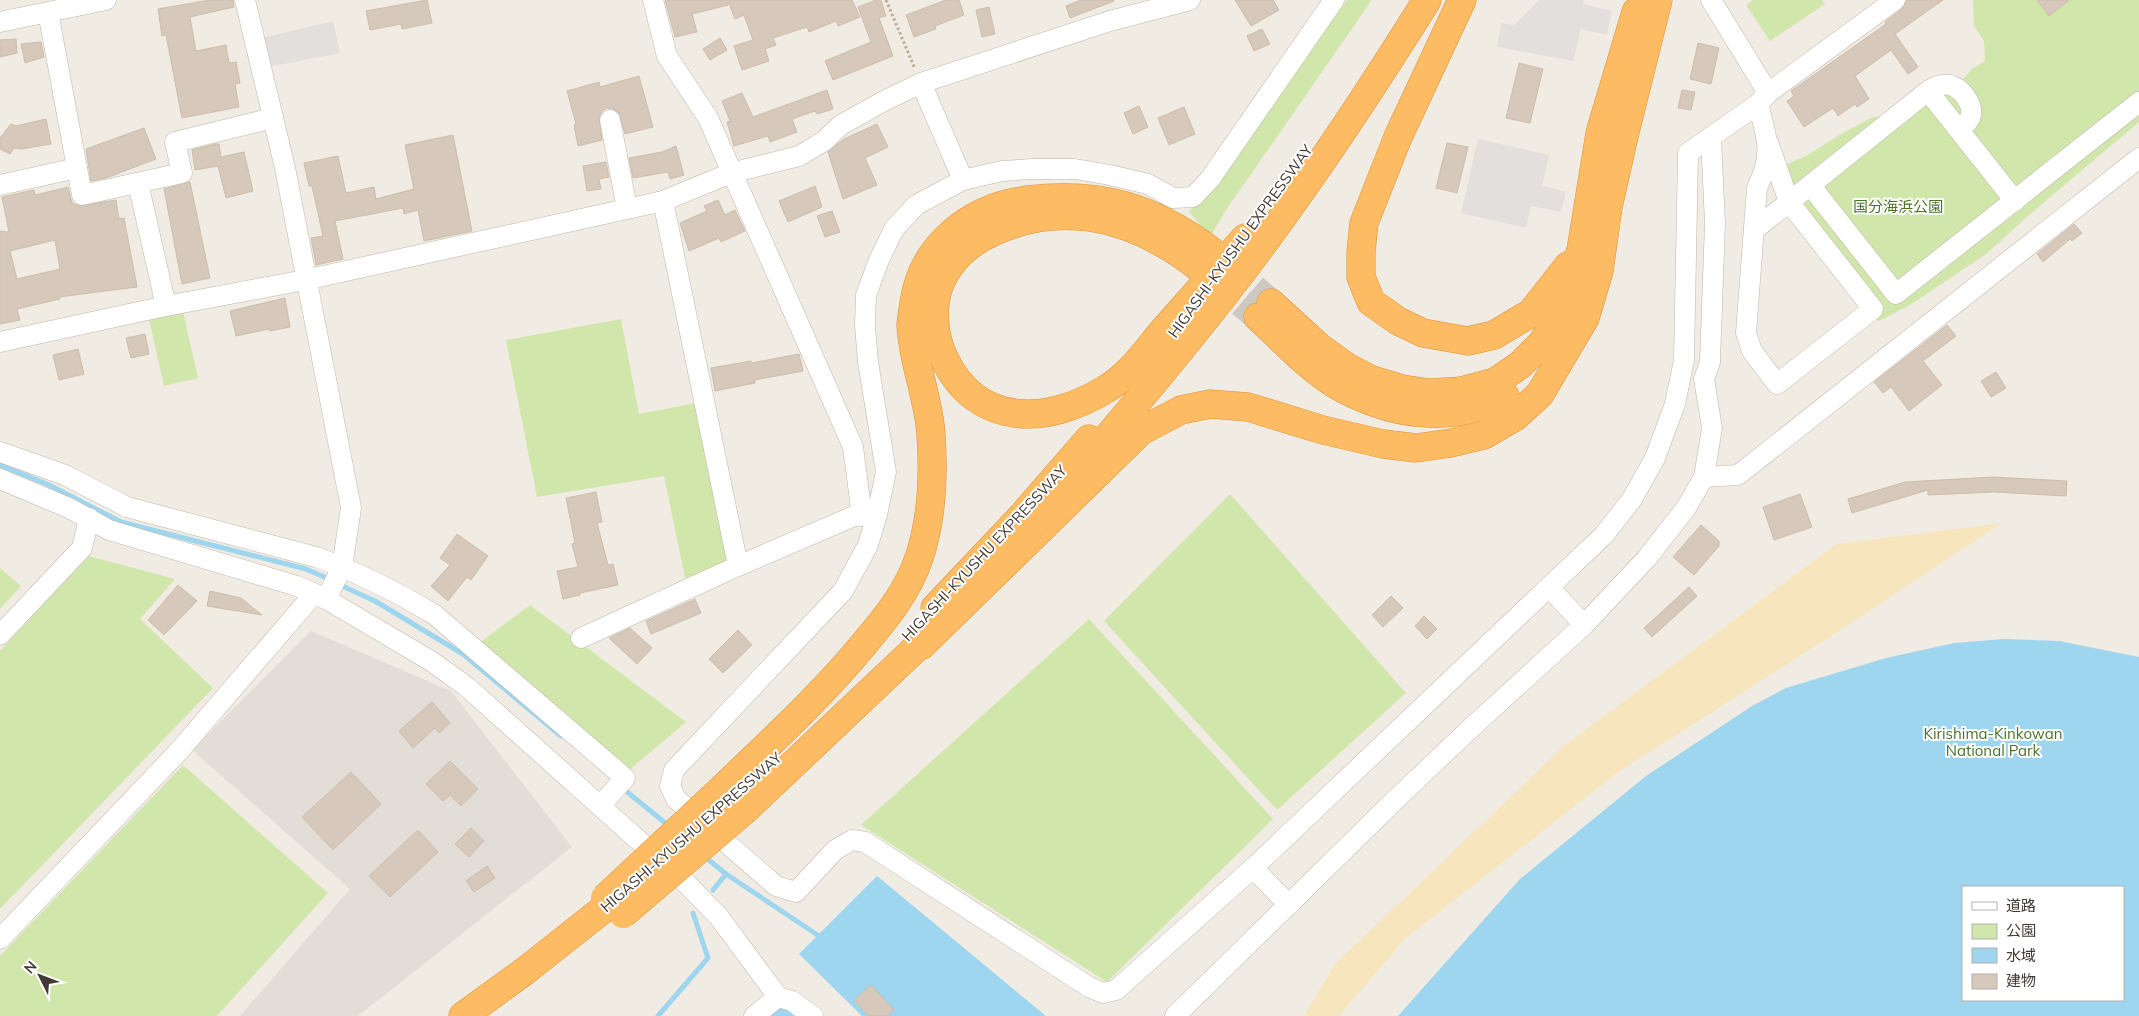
<svg xmlns="http://www.w3.org/2000/svg" width="2139" height="1016" font-family="Mulish,'Noto Sans JP',sans-serif">
<style>
.industrial{fill:#e3ddd8}
.green{fill:#d1e6ab}
.sand{fill:#f7e6bd}
.parking{fill:#e2dfdc}
.water{fill:#9ed5ef;fill-rule:evenodd}
.lines{fill:none;stroke-linecap:round;stroke-linejoin:round}
.stream{stroke:#9ed5ef;stroke-width:5}
.building{fill:#d6c9bb;stroke:#cdbdac;fill-rule:evenodd}
.highway-tunnel{stroke:#cec9c0;stroke-width:28;stroke-dasharray:28 14;stroke-linecap:butt}
.minor-casing{stroke:#bfb5a9;stroke-width:21}
.highway-casing{stroke:#dc8f33;stroke-width:29}
.path{stroke:#bead97;stroke-width:3;stroke-dasharray:2.5 2.5;stroke-linecap:butt}
.minor{stroke:#fff;stroke-width:20}
.highway{stroke:#fdbc63;stroke-width:28}
.highway-bridge-casing{stroke:#dc8f33;stroke-width:29;stroke-linecap:butt}
.highway-bridge{stroke:#fdbc63;stroke-width:28}
.labels{text-anchor:middle;dominant-baseline:central;stroke-width:4;stroke-linejoin:round;paint-order:stroke}
.park-label{font-size:15px;fill:#4b7328;stroke:#fff}
.street-label{font-size:15px;fill:#433b33;stroke:#fff}
</style>
<rect width="100%" height="100%" fill="#f1ece3"/>
<path class="industrial" d="M311,631L451,691L572,847L358,1016H240L350,889L192,750Z"/>
<g class="green">
<path d="M1347,0H1372L1226,210L1210,237L1189,212Z"/>
<path d="M1753,0H1822L1825,4L1770,41L1746,5Z"/>
<path d="M1973,0H2139V122L2028,216L1986,254L1910,305L1879,321L1872,318L1824,256L1796,187L1789,180L1785,165L1806,156L1843,133L1873,117L1885,116L1940,81L1962,80L1972,69L1985,61L1984,41L1974,26Z"/>
<path d="M182,307L198,378L164,386L149,319Z"/>
<path d="M621,319L639,414L696,403L732,561L685,578L664,476L537,497L506,340Z"/>
<path d="M1230,494L1406,693L1277,810L1104,621Z"/>
<path d="M89,556L175,579L140,619L213,688L0,909V651Z"/>
<path d="M0,568L21,586L0,609Z"/>
<path d="M530,605L686,722L627,772L478,644Z"/>
<path d="M1089,619L1273,819L1107,982L861,825Z"/>
<path d="M183,765L328,893L217,1016H0V956Z"/>
</g>
<path class="sand" d="M2002,523L1850,624L1617,773L1406,938L1339,1016H1304L1335,964L1565,745L1837,544Z"/>
<g class="parking">
<path d="M1539,0H1584L1583,4L1612,11L1607,35L1581,29L1573,61L1497,47L1501,23L1514,25Z"/>
<path d="M333,21L340,53L268,67L262,38Z"/>
<path d="M1478,139L1549,155L1542,186L1566,192L1561,212L1531,206L1526,228L1461,213Z"/>
</g>
<g class="water">
<path d="M2004,639L2059,641L2139,657V1016H1398L1520,879L1646,776L1752,706L1786,688L1886,658L1954,643ZM2123,887V1000H1963V887Z"/>
<path d="M877,876L1046,1016H862L799,954Z"/>
<path d="M780,1002L794,1016H764Z"/>
</g>
<g class="lines">
<g class="stream">
<path d="M0,465L49,485L121,522L306,569L331,580"/>
<path d="M338,584L375,601L463,654L561,736"/>
<path d="M621,787L669,826"/>
<path d="M704,856L726,874L822,938"/>
<path d="M713,890L726,874"/>
<path d="M658,1016L708,958L693,913"/>
</g>
</g>
<g class="building">
<path d="M210,0H233L234,7L190,17L196,51L226,45L229,63L236,62L240,83L235,84L239,107L182,118L166,35L162,36L158,9Z"/>
<path d="M427,0L432,23L402,29L401,24L370,30L366,11Z"/>
<path d="M665,0H852L860,17L838,26L836,21L809,32L807,27L773,38L776,45L765,49L769,61L742,70L734,46L753,40L744,15L735,19L728,1V5L692,14L697,32L675,37Z"/>
<path d="M876,0H881L886,16L879,18L893,56L833,80L825,61L871,42L858,7Z"/>
<path d="M946,0H959L964,15L935,26L936,29L914,37L906,15Z"/>
<path d="M1081,0H1114V1L1070,18L1066,6Z"/>
<path d="M1235,0H1273L1279,10L1251,26Z"/>
<path d="M1907,0H1943L1895,34L1918,67L1908,74L1891,50L1855,76L1869,99L1857,107L1855,104L1838,116L1833,108L1804,127L1787,101L1794,96L1791,91L1886,24L1885,22L1902,9Z"/>
<path d="M2037,0H2069L2049,16Z"/>
<path d="M989,7L995,34L982,37L976,10Z"/>
<path d="M1262,29L1270,44L1254,51L1247,36Z"/>
<path d="M720,38L727,50L710,60L703,49Z"/>
<path d="M16,39L17,53L0,57V40Z"/>
<path d="M41,42L44,57L25,63L21,44Z"/>
<path d="M1698,43L1719,48L1711,84L1690,79Z"/>
<path d="M1519,63L1543,69L1530,123L1506,118Z"/>
<path d="M639,76L653,127L625,134L619,113L613,109L607,108L602,111L599,117L602,140L578,146L574,125L576,124L567,91L599,82L600,87Z"/>
<path d="M827,90L833,109L817,114L815,111L792,119L797,132L770,142L768,136L734,146L727,122L730,121L722,101L742,93L753,117Z"/>
<path d="M1682,90L1695,92L1691,110L1678,108Z"/>
<path d="M1139,106L1148,127L1133,134L1124,113Z"/>
<path d="M1184,107L1195,134L1169,145L1158,118Z"/>
<path d="M46,119L51,144L21,149L14,148L10,154L0,149V138L11,124L16,126Z"/>
<path d="M877,124L888,147L865,158L877,185L843,199L828,152L844,139Z"/>
<path d="M144,128L156,159L106,178L91,181L86,149Z"/>
<path d="M453,135L472,231L424,241L418,210L404,214L403,208L335,221L343,259L316,265L311,238L323,236L312,186H309L304,163L338,156L346,193L374,187L376,199L414,189L405,145Z"/>
<path d="M1447,143L1468,147L1457,193L1436,188Z"/>
<path d="M215,144H219L221,157L244,152L253,191L226,198L218,166L195,170L192,150Z"/>
<path d="M676,146L684,175L670,179L668,172L633,178L629,158L662,152Z"/>
<path d="M606,162L609,177L599,179L601,189L587,191L583,166Z"/>
<path d="M190,182L210,278L182,284L164,189Z"/>
<path d="M815,186L822,207L788,222L779,201Z"/>
<path d="M68,187L72,203L79,206L116,200L119,219L124,218L137,287L59,297L60,299L17,309L20,320L0,324V231L9,232L2,197L34,190L35,195ZM55,240L60,269L17,279L10,251Z"/>
<path d="M718,200L725,215L735,210L745,231L721,242L719,238L689,251L680,223L707,211L704,206Z"/>
<path d="M832,211L840,232L825,237L817,216Z"/>
<path d="M2074,224L2082,233L2072,241L2070,239L2043,262L2037,254Z"/>
<path d="M285,298L290,327L270,331L269,329L236,336L230,311Z"/>
<path d="M1947,325L1956,336L1923,361L1942,385L1909,411L1891,387L1883,393L1874,382Z"/>
<path d="M145,334L149,354L131,358L126,338Z"/>
<path d="M78,349L84,374L59,380L53,355Z"/>
<path d="M799,354L803,371L755,380V383L715,391L711,368L751,361L752,363Z"/>
<path d="M1996,372L2006,388L1991,397L1981,381Z"/>
<path d="M1993,477L2067,481L2066,496L1994,492L1928,495V490L1852,513L1848,499L1905,482Z"/>
<path d="M596,492L602,522L597,523L608,565L613,564L618,585L580,593V595L563,599L557,571L578,567L572,544L575,543L566,498Z"/>
<path d="M1800,494L1812,527L1774,540L1763,507Z"/>
<path d="M1701,525L1719,541V546L1694,575L1673,557Z"/>
<path d="M457,534L488,556L471,580L467,577L448,601L431,586L450,565L440,558Z"/>
<path d="M178,585L197,601L164,635L148,620Z"/>
<path d="M1689,587L1697,596L1652,637L1644,628Z"/>
<path d="M210,591L241,598L262,615L207,606Z"/>
<path d="M1391,596L1403,608L1383,627L1372,615Z"/>
<path d="M695,599L701,613L651,634L646,621Z"/>
<path d="M1424,616L1437,629L1427,639L1415,626Z"/>
<path d="M630,628L652,648L637,664L609,638Z"/>
<path d="M738,630L752,645L723,673L709,659Z"/>
<path d="M432,702L450,723L439,733L435,728L413,748L399,731Z"/>
<path d="M450,761L478,789L461,806L450,795L443,801L426,784Z"/>
<path d="M351,772L381,804L333,850L302,817Z"/>
<path d="M471,828L484,841L469,857L455,844Z"/>
<path d="M418,830L438,852L390,897L369,876Z"/>
<path d="M487,866L495,878L474,892L466,881Z"/>
<path d="M871,985L894,1010L887,1016H868L854,1000Z"/>
</g>
<g class="lines">
<g class="highway-tunnel">
<path d="M1222,261L1271,303"/>
<path d="M1209,276L1258,317"/>
</g>
<defs>
<g id="minor">
<path d="M245,0L285,168L351,508L342,567L326,599"/>
<path d="M653,0L667,56L708,118L853,447L862,516"/>
<path d="M1334,0L1210,179L1193,197L1173,198L1148,184L1110,175L1075,169H1033L1002,171L963,180L916,205L894,229L879,260L866,295L865,326L868,362L886,472L877,515L868,545L843,591L674,770L670,786L676,799L776,886L796,892L835,850L852,840L865,842L1089,987L1103,993L1116,990L1253,868L1549,587L1604,535L1632,499L1655,458L1675,404L1684,360L1688,153L1758,104L1768,93L1895,0"/>
<path d="M1711,0L1768,93"/>
<path d="M48,12L82,195L182,173L175,142L273,118"/>
<path d="M0,22L106,0"/>
<path d="M921,83L963,180"/>
<path d="M1928,91L2015,201"/>
<path d="M1758,104C1767,138 1774,154 1757,188L1746,333L1752,351L1777,384L1873,309L1789,202L1768,142"/>
<path d="M610,120L627,208"/>
<path d="M138,183L166,306"/>
<path d="M0,185L77,168"/>
<path d="M1810,185L1896,294L2139,102"/>
<path d="M663,201L738,566"/>
<path d="M1754,230L1928,91C1934,87 1942,83 1950,85C1961,88 1973,103 1971,115C1970,121 1963,126 1958,129"/>
<path d="M0,342L166,306L305,280L663,201L731,173L799,156L824,141L841,125L882,102L921,83L1110,21L1190,0"/>
<path d="M0,452L65,475L127,507L316,557C357,572 397,592 435,615L625,778L600,806"/>
<path d="M1704,477L1738,475L2139,158"/>
<path d="M0,479L69,508L109,530L297,586L326,599L431,661L467,687L684,881L719,917L778,997L792,1001L813,1016"/>
<path d="M1549,587L1584,625"/>
<path d="M0,635L82,548L89,518"/>
<path d="M581,638L738,566L854,516L875,515"/>
<path d="M1253,868L1289,905"/>
<path d="M0,939L178,752L314,594"/>
<path d="M754,1016L778,997"/>
<path d="M1175,1016L1394,801L1472,727L1584,625L1647,558L1686,508L1704,477L1712,428L1704,379L1710,362L1715,223L1711,137"/>
</g>
<g id="highway">
<path d="M1462,0L1398,137L1364,223L1361,252V277L1371,302L1398,321L1423,333L1468,341L1494,335L1531,313L1568,266"/>
<path d="M1201,269C1140,221 1070,198 995,231C970,242 949,260 939,286C931,309 934,337 944,358C977,428 1048,425 1106,389C1129,376 1146,351 1163,331C1190,300 1218,269 1245,238"/>
<path d="M1271,303L1319,347L1347,367L1372,380L1402,389L1430,393L1461,391L1495,382L1520,365L1543,342L1560,310L1581,250L1600,133L1636,12"/>
<path d="M1258,317C1282,339 1307,367 1335,384C1388,415 1450,425 1505,396"/>
<path d="M1084,465C1150,387 1216,309 1276,226C1329,153 1379,77 1427,0"/>
<path d="M935,608L1022,516L1089,439"/>
<path d="M921,646L1141,431L1181,410L1210,404L1248,407L1323,430L1383,444L1416,448L1451,443L1484,435L1515,417L1540,394L1585,318L1599,271L1608,207L1624,136L1658,0"/>
<path d="M725,786C773,740 822,695 864,644C886,618 908,591 919,558C932,519 934,477 931,435C929,399 913,363 911,326C911,319 913,311 914,303C922,245 971,207 1028,200C1099,191 1152,207 1210,250"/>
<path d="M746,809L933,632"/>
<path d="M463,1016L525,971L611,903"/>
</g>
</defs>
<use href="#minor" class="minor-casing"/>
<use href="#highway" class="highway-casing"/>
<path class="path" d="M886,0L915,69"/>
<use href="#minor" class="minor"/>
<use href="#highway" class="highway"/>
<defs>
<g id="highway-bridge">
<path d="M605,898L725,786"/>
<path d="M623,914L746,809"/>
</g>
</defs>
<use href="#highway-bridge" class="highway-bridge-casing"/>
<use href="#highway-bridge" class="highway-bridge"/>
</g>
<g class="labels">
<g class="park-label">
<text x="1898" y="206">国分海浜公園</text>
<text x="1993" y="733">Kirishima-Kinkowan<tspan x="1993" dy="17">National Park</tspan></text>
</g>
<g class="street-label">
<text transform="translate(1240 241) rotate(-54)">HIGASHI-KYUSHU EXPRESSWAY</text>
<text transform="translate(984 553) rotate(-47)">HIGASHI-KYUSHU EXPRESSWAY</text>
<text transform="translate(691 832) rotate(-41)">HIGASHI-KYUSHU EXPRESSWAY</text>
</g>
</g>
<rect x="1962" y="886" width="162" height="115" fill="#ffffff" stroke="#b4b1ad"/>
<rect x="1972" y="902" width="25" height="8" fill="#ffffff" stroke="#b4b1ad"/>
<text x="2006" y="911" font-size="15" fill="#433b33">道路</text>
<rect x="1972" y="924" width="25" height="15" fill="#d1e6ab" stroke="#b4b1ad"/>
<text x="2006" y="936" font-size="15" fill="#433b33">公園</text>
<rect x="1972" y="948" width="25" height="15" fill="#9ed5ef" stroke="#b4b1ad"/>
<text x="2006" y="961" font-size="15" fill="#433b33">水域</text>
<rect x="1972" y="974" width="25" height="15" fill="#d6c9bb" stroke="#b4b1ad"/>
<text x="2006" y="986" font-size="15" fill="#433b33">建物</text>
<g transform="translate(40 976) rotate(312)" stroke="#ffffff" stroke-width="4" paint-order="stroke">
<path d="M0-4L9 19L0 12L-9 19Z" fill="#433b33"/>
<text y="-8" font-size="14" font-weight="bold" text-anchor="middle" fill="#433b33">N</text>
</g>
</svg>
